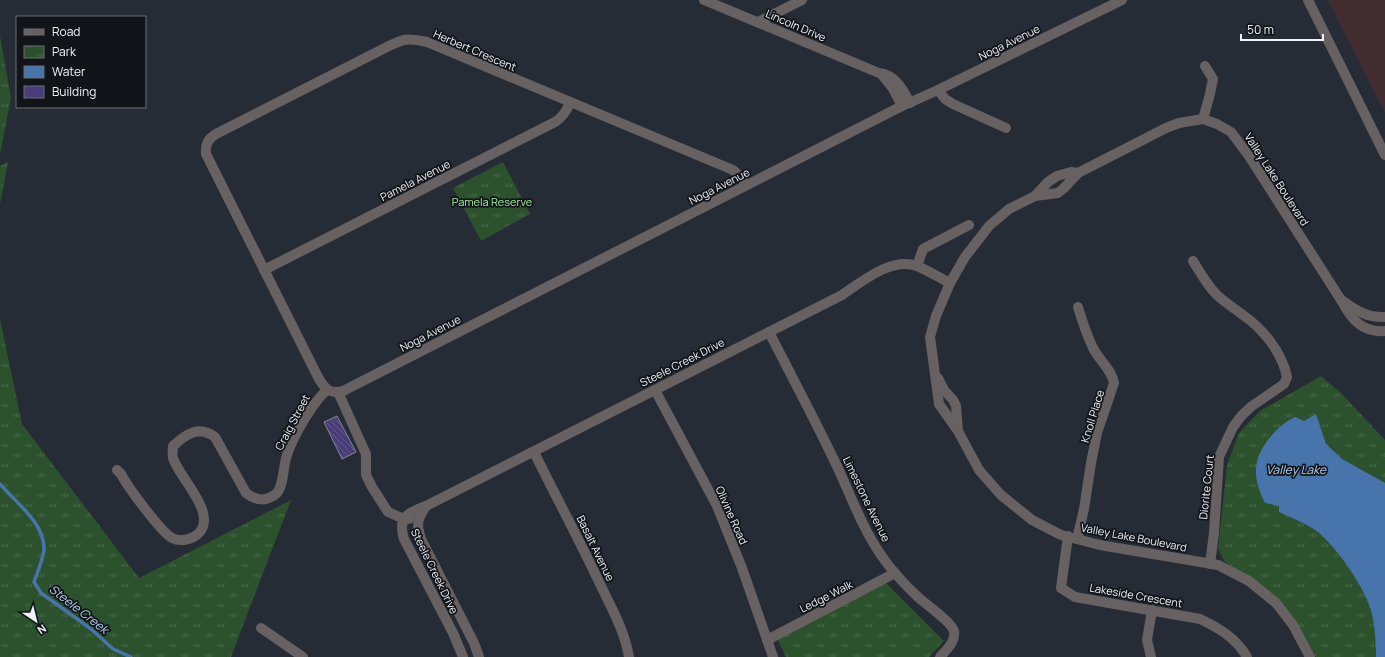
<svg xmlns="http://www.w3.org/2000/svg" width="1385" height="657" font-family="Manrope,sans-serif">
<style>
.education{fill:#412d30}
.park{fill:url(#park-tufts)}
.pitch{fill:#2c512d}
.water{fill:#4874ac}
.lines{fill:none;stroke-linecap:round;stroke-linejoin:round}
.stream{stroke:#4874ac;stroke-width:3.5}
.building{fill:url(#building-back-hatch);stroke:#878693}
.street{stroke:#686162;stroke-width:10}
.labels{text-anchor:middle;dominant-baseline:central;stroke-width:3.5;stroke-linejoin:round;paint-order:stroke}
.street-label{font-size:11px;fill:#eff4fa;stroke:#111418}
.park-label{font-size:11px;fill:#a2f0a3;stroke:#111418}
.water-label{font-size:12px;font-style:italic;fill:#b7cfef;stroke:#111418}
</style>
<defs>
<pattern id="park-tufts" width="24" height="20" patternUnits="userSpaceOnUse"><rect width="24" height="20" fill="#2c512d"/><path d="M3 7l-1-3M5 7V3M7 7l1-3M15 17l-1-3M17 17v-4M19 17l1-3" fill="none" stroke="#4b6b4c"/></pattern>
<pattern id="building-back-hatch" width="6" height="6" patternUnits="userSpaceOnUse"><rect width="6" height="6" fill="#483c79"/><path d="M-1 5l2 2M0 0l6 6M5-1l2 2" fill="none" stroke="#63598d"/></pattern>
</defs>
<rect width="100%" height="100%" fill="#252c35"/>
<path class="education" d="M1328,0H1385V113Z"/>
<g class="park">
<path d="M0,36L11,98L0,155Z"/>
<path d="M8,162L0,204V166Z"/>
<path d="M503,162L530,214L481,241L453,188Z"/>
<path d="M0,319L22,424L139,578L291,500L231,657H0Z"/>
<path d="M1321,376L1342,394L1385,440V657H1316L1292,615L1265,588L1225,562L1218,549L1227,465L1239,433L1260,411Z"/>
<path d="M881,578L944,641L929,657H786L775,634Z"/>
</g>
<path class="pitch" d="M900,643L915,657H887Z"/>
<path class="water" d="M1316,414L1326,444L1342,459L1385,483V657H1376C1376,642 1375,628 1372,614C1366,589 1338,549 1318,532C1307,524 1292,518 1279,512V506L1265,503C1252,477 1252,459 1271,436C1278,428 1286,421 1295,417L1304,421Z"/>
<g class="lines">
<path class="stream" d="M0,484C16,503 44,522 44,549C44,556 37,574 34,582L41,593L91,629L113,649L131,657"/>
</g>
<path class="building" d="M337,416L356,452L342,459L324,422Z"/>
<g class="lines">
<g class="street">
<path d="M704,0L879,73C896,75 903,90 910,103"/>
<path d="M1308,0L1385,155"/>
<path d="M758,22L802,0"/>
<path d="M883,76L892,87L902,106"/>
<path d="M938,90L945,99L953,104L1006,128"/>
<path d="M1203,119L1210,94L1213,79L1205,66"/>
<path d="M1078,173L1071,172L1057,176L1048,182L1035,196L1009,209L989,226L965,257L950,283L936,316L930,337L939,404L958,431L979,470L1001,495L1032,520L1061,535L1100,545L1218,565L1249,581L1276,603L1293,625L1310,657"/>
<path d="M747,185L739,175L733,170L427,42C405,37 403,39 383,49L216,134C208,139 205,144 206,154L319,379C326,390 330,394 343,391L902,106L938,90L1122,0"/>
<path d="M1035,196L1058,193L1064,188L1078,173L1166,128L1179,123L1203,119L1217,124L1231,132L1249,156L1341,300C1351,318 1361,333 1385,331"/>
<path d="M1193,261C1200,272 1207,285 1216,294C1224,302 1234,308 1243,315C1263,329 1282,352 1287,377L1284,384L1252,406L1242,415L1233,427L1219,457L1214,533L1210,564"/>
<path d="M917,266L923,249L969,225"/>
<path d="M264,270L555,122C563,117 566,111 570,103"/>
<path d="M1343,301C1357,311 1368,318 1385,317"/>
<path d="M769,332C791,375 814,418 835,462C850,493 861,526 881,555C891,570 905,585 919,598C927,605 951,622 954,631C956,642 946,650 940,657"/>
<path d="M938,378L944,390L953,400L956,406L958,431"/>
<path d="M655,390L717,506L742,568L773,657"/>
<path d="M338,392L366,454V475L372,487L388,512L404,519H409"/>
<path d="M534,452C556,497 580,541 601,586C612,609 625,632 629,657"/>
<path d="M117,470L121,474C127,486 161,532 172,538C180,542 191,540 198,534C219,514 179,478 173,458C172,455 173,450 173,446C186,434 199,425 215,437L246,493C256,501 267,502 277,493C284,485 283,465 287,455C293,436 313,402 327,390"/>
<path d="M426,506C417,520 416,523 421,539L474,643L479,657"/>
<path d="M1068,536L1061,588L1075,597L1200,619C1219,628 1236,638 1247,657"/>
<path d="M1077,539L1084,509L1091,463L1097,433L1114,383C1112,370 1099,360 1093,348C1087,335 1082,321 1078,307"/>
<path d="M261,628L303,657"/>
<path d="M767,640L895,573"/>
<path d="M463,657L453,633L404,539C397,517 408,513 426,506L842,295C863,281 891,257 917,266C927,270 940,278 950,283"/>
<path d="M1151,657L1147,640L1152,610"/>
</g>
</g>
<g class="labels">
<g class="street-label">
<text transform="translate(796 25) rotate(23)">Lincoln Drive</text>
<text transform="translate(1009 42) rotate(-26)">Noga Avenue</text>
<text transform="translate(475 50) rotate(23)">Herbert Crescent</text>
<text transform="translate(1277 179) rotate(57)">Valley Lake Boulevard</text>
<text transform="translate(415 180) rotate(-27)">Pamela Avenue</text>
<text transform="translate(719 186) rotate(-27)">Noga Avenue</text>
<text transform="translate(430 333) rotate(-27)">Noga Avenue</text>
<text transform="translate(682 362) rotate(-27)">Steele Creek Drive</text>
<text transform="translate(1092 416) rotate(-73)">Knoll Place</text>
<text transform="translate(292 422) rotate(-62)">Craig Street</text>
<text transform="translate(1206 487) rotate(-84)">Diorite Court</text>
<text transform="translate(867 499) rotate(64)">Limestone Avenue</text>
<text transform="translate(732 515) rotate(66)">Olivine Road</text>
<text transform="translate(1134 537) rotate(11)">Valley Lake Boulevard</text>
<text transform="translate(596 548) rotate(64)">Basalt Avenue</text>
<text transform="translate(435 571) rotate(64)">Steele Creek Drive</text>
<text transform="translate(1136 595) rotate(10)">Lakeside Crescent</text>
<text transform="translate(826 596) rotate(-27)">Ledge Walk</text>
</g>
<g class="park-label">
<text x="492" y="201">Pamela Reserve</text>
</g>
<g class="water-label">
<text x="1296" y="469">Valley Lake</text>
<text transform="translate(79 609) rotate(38)">Steele Creek</text>
</g>
</g>
<rect x="16" y="16" width="130" height="92" fill="#111418" stroke="#6a6e72"/>
<rect x="24" y="29" width="20" height="6" fill="#686162" stroke="#6a6e72"/>
<text x="52" y="36" font-size="12" fill="#eff4fa">Road</text>
<rect x="24" y="46" width="20" height="12" fill="url(#park-tufts)" stroke="#6a6e72"/>
<text x="52" y="56" font-size="12" fill="#eff4fa">Park</text>
<rect x="24" y="66" width="20" height="12" fill="#4874ac" stroke="#6a6e72"/>
<text x="52" y="76" font-size="12" fill="#eff4fa">Water</text>
<rect x="24" y="86" width="20" height="12" fill="#483c79" stroke="#6a6e72"/>
<text x="52" y="96" font-size="12" fill="#eff4fa">Building</text>
<g transform="translate(36 621) rotate(145)" stroke="#111418" stroke-width="3" paint-order="stroke">
<path d="M0-3L7 15L0 10L-7 15Z" fill="#eff4fa"/>
<text y="-6" font-size="11" font-weight="bold" text-anchor="middle" fill="#eff4fa">N</text>
</g>
<path d="M1241 34v6h82v-6" fill="none" stroke="#eff4fa" stroke-width="2"/>
<text x="1247" y="34" font-size="12" fill="#eff4fa" stroke="#111418" stroke-width="3" paint-order="stroke">50 m</text>
</svg>
